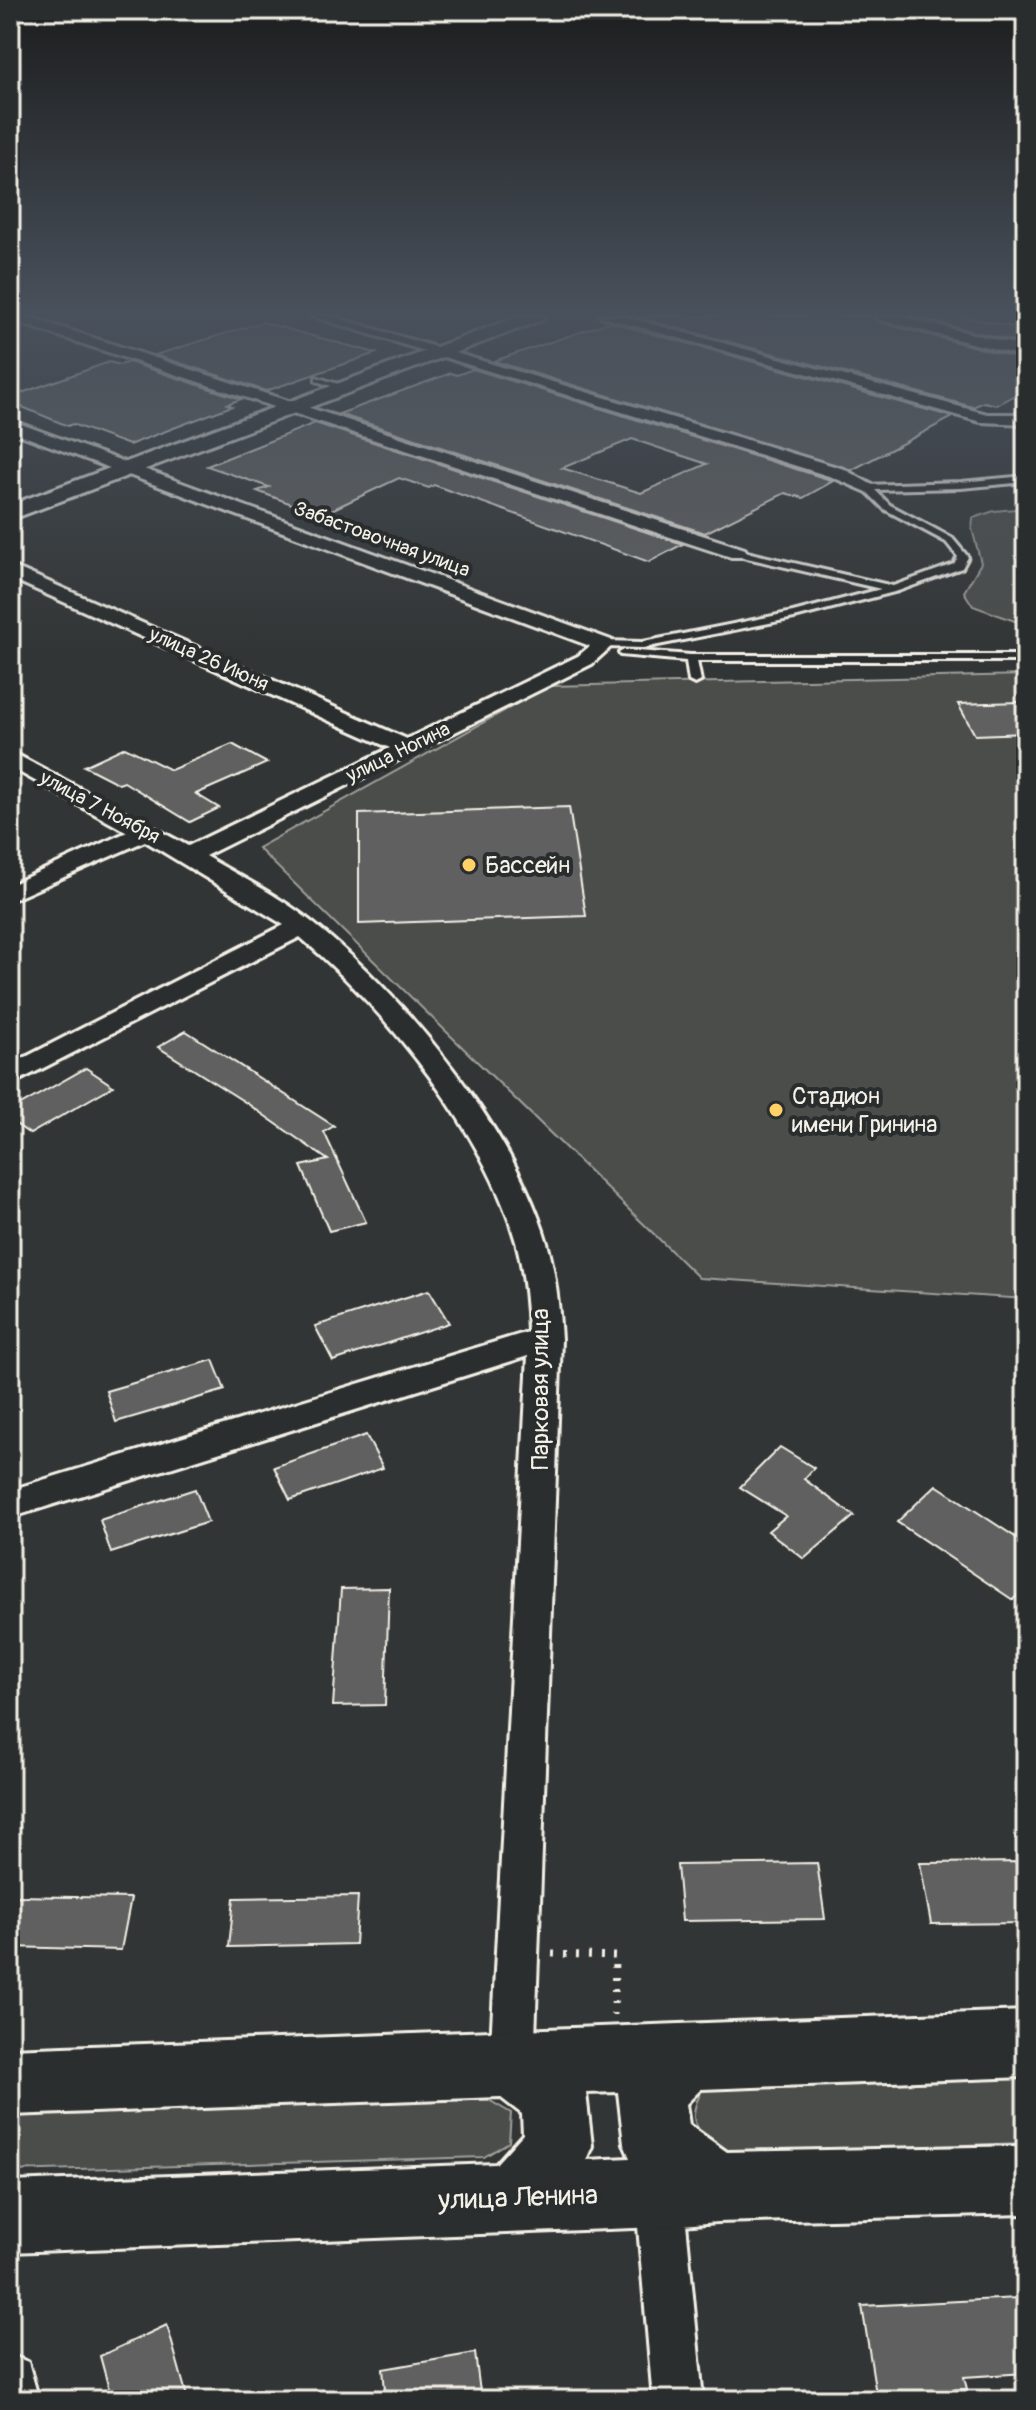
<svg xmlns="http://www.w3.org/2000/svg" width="1036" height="2410" font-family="Pangolin,sans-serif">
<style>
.green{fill:#4b4d4c;stroke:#a09f9a;stroke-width:2}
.building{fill:#5f605f;stroke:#f4f1e8;stroke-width:2;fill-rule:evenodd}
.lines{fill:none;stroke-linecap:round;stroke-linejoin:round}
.service-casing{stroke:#f4f1e8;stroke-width:6}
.minor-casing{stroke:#f4f1e8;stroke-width:6}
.tertiary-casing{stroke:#f4f1e8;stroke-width:6}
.secondary-casing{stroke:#f4f1e8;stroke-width:6}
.path{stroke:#f4f1e8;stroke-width:7;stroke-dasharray:3 9;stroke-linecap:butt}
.service{fill:#2a2d2e;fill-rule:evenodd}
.minor{fill:#2a2d2e;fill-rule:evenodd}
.tertiary{fill:#2a2d2e;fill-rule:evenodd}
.secondary{fill:#2a2d2e;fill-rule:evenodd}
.poi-dot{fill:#ffd166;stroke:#2a2d2e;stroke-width:3}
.labels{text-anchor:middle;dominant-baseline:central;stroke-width:8;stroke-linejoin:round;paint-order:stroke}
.far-street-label{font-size:20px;fill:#f4f1e8;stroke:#2a2d2e}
.poi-label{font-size:24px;fill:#f4f1e8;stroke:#2a2d2e;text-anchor:start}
.street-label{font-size:24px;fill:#f4f1e8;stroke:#2a2d2e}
.near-street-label{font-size:28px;fill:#f4f1e8;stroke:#2a2d2e}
</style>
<rect width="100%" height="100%" fill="#323535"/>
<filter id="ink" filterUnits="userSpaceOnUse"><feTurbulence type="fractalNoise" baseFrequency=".0125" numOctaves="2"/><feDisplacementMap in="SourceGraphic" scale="16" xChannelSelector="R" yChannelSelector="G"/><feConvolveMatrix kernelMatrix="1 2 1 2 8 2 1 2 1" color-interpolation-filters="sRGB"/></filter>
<g filter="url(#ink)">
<g class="green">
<path d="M1026,508V625L973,606L964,592L981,563L972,529L973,518L994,511Z"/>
<path d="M1026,675V1299L699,1278L258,848L549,686Z"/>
<path d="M1026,2073V2143L715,2153C690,2121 687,2117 707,2081Z"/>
<path d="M487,2099L511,2113L509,2142L484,2157L10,2171V2114Z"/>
</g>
<g class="building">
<path d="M632,316H873L877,322L1026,360V389L997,405L984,402L973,407Z"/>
<path d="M910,316H964L1026,330V344Z"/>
<path d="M263,322L298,332L376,353L266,391L155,355Z"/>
<path d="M610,322L953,417L852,470L494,361Z"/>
<path d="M109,362L120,365L129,362L241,399L227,404L232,406L129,445L72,424L68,426L10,402V397Z"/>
<path d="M473,369L831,480L833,481L803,498L785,493L705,533L339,414L451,373L457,375ZM632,439L707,464L641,493L562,468Z"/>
<path d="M315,423L683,544L649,562L434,485L429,488L399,478L321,515L257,491L269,487L207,466Z"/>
<path d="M1020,702L1026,712V733L975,735L958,704Z"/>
<path d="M232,744L267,763L196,794L219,808L190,822L124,782L119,784L84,766L125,747L171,770Z"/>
<path d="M569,807L586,916L359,924V814Z"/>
<path d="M186,1031L334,1126L324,1132L366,1222L329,1231L301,1166L328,1160L248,1104L158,1047Z"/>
<path d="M86,1068L113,1086L30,1134L10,1120V1111Z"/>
<path d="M429,1290L449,1323L333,1361L315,1326Z"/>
<path d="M213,1360L225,1390L116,1422L106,1391Z"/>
<path d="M366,1435L383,1468L290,1500L274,1467Z"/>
<path d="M780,1447L814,1468L804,1479L854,1516L804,1559L768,1531L786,1516L740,1487Z"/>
<path d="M936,1485L1026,1544V1586L1013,1600L897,1522Z"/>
<path d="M195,1489L208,1522L111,1553L100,1520Z"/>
<path d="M389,1588L385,1705L333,1706L341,1589Z"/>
<path d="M1026,1862V1923L931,1924L920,1863Z"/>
<path d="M817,1863L825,1919L682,1921L677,1865Z"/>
<path d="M15,1896L131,1898L121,1950L10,1947V1915Z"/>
<path d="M358,1896L355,1944L229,1947L234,1898Z"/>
<path d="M1018,2298L1026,2335V2373L964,2377L967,2389L876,2394L862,2306Z"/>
<path d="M167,2325L188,2400H112L100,2356Z"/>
<path d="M475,2353L481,2400H386L383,2369Z"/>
</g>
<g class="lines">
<defs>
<g id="service">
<path d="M316,377L351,388L347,391L316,381Z"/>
<path d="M1026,476V482L961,488L875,490L890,505L952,538L968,557L962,568L898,591L794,618L643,648L604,647L599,644L604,641L643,642L793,612L881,589L734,555L733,553L738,550L893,586L954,564L958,557L946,542L884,509L864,489V485L961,482Z"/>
<path d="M624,650L691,655H1026V661H697L701,681L695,684L689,681L686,661L620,655L619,653Z"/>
</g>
<g id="minor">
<path d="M10,316H26L745,549L747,553L745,557H731L10,320Z"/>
<path d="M311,316H332L844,469L876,487L867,492L832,477Z"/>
<path d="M600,316H622L987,414H1026V424L981,422Z"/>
<path d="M876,316H899L1026,347V357L878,319Z"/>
<path d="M10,420L611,640L614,644L592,664L205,856C241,877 281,897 313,923C405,996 514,1130 547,1243C556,1274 559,1307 561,1339L534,2064L528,2080L512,2086L496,2080L490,2064L528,1356L10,1518V1490L528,1332C527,1302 524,1271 516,1242C484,1130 387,1011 300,937L10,1085V1065L284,925L145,841L10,901V885L127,832L10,767V751L188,846L390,748L10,578V565L407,739L578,656L590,646L10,431Z"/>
<path d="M659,2168L676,2175L683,2192L703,2400H653L635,2192L642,2175Z"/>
<path d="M10,2355L28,2362L39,2400H10Z"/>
</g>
<path id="tertiary" d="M520,316H545L542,320L10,520V505Z"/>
<path id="secondary" d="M1026,2011V2077L701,2089L686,2104L689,2125L727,2152L1026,2146V2214L717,2222L659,2227L10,2252V2182L496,2164L523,2134L522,2114L500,2097L10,2115V2049ZM618,2092L624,2144L630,2158L586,2160L592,2146L586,2093Z"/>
</defs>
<use href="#service" class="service-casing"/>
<use href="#minor" class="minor-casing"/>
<use href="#tertiary" class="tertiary-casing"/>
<use href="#secondary" class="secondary-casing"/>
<path class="path" d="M552,1954L615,1956L614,2015"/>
<use href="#service" class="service"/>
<use href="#minor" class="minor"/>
<use href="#tertiary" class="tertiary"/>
<use href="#secondary" class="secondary"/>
</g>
</g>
<linearGradient id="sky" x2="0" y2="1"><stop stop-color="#1c1d1d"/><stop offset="0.48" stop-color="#49515c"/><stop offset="1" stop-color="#49515c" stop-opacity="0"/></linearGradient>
<rect width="1036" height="653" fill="url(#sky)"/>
<g class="poi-dot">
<circle cx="469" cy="865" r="8"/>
<circle cx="776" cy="1110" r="8"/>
</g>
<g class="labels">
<g class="far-street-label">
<text transform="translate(382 539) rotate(20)">Забастовочная улица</text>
<text transform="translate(209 659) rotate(24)">улица 26 Июня</text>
<text transform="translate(398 752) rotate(-26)">улица Ногина</text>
<text transform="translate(100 807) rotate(28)">улица 7 Ноября</text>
</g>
<g class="poi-label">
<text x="485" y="865">Бассейн</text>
<text x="792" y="1096">Стадион<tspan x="792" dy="28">имени Гринина</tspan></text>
</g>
<g class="street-label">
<text transform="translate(540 1389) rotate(-90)">Парковая улица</text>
</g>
<g class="near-street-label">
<text transform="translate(518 2198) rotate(-2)">улица Ленина</text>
</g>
</g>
<rect width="1036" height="2410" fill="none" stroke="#2a2d2e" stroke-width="40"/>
<rect x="20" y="20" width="996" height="2370" fill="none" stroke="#f4f1e8" stroke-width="3" filter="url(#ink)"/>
</svg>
